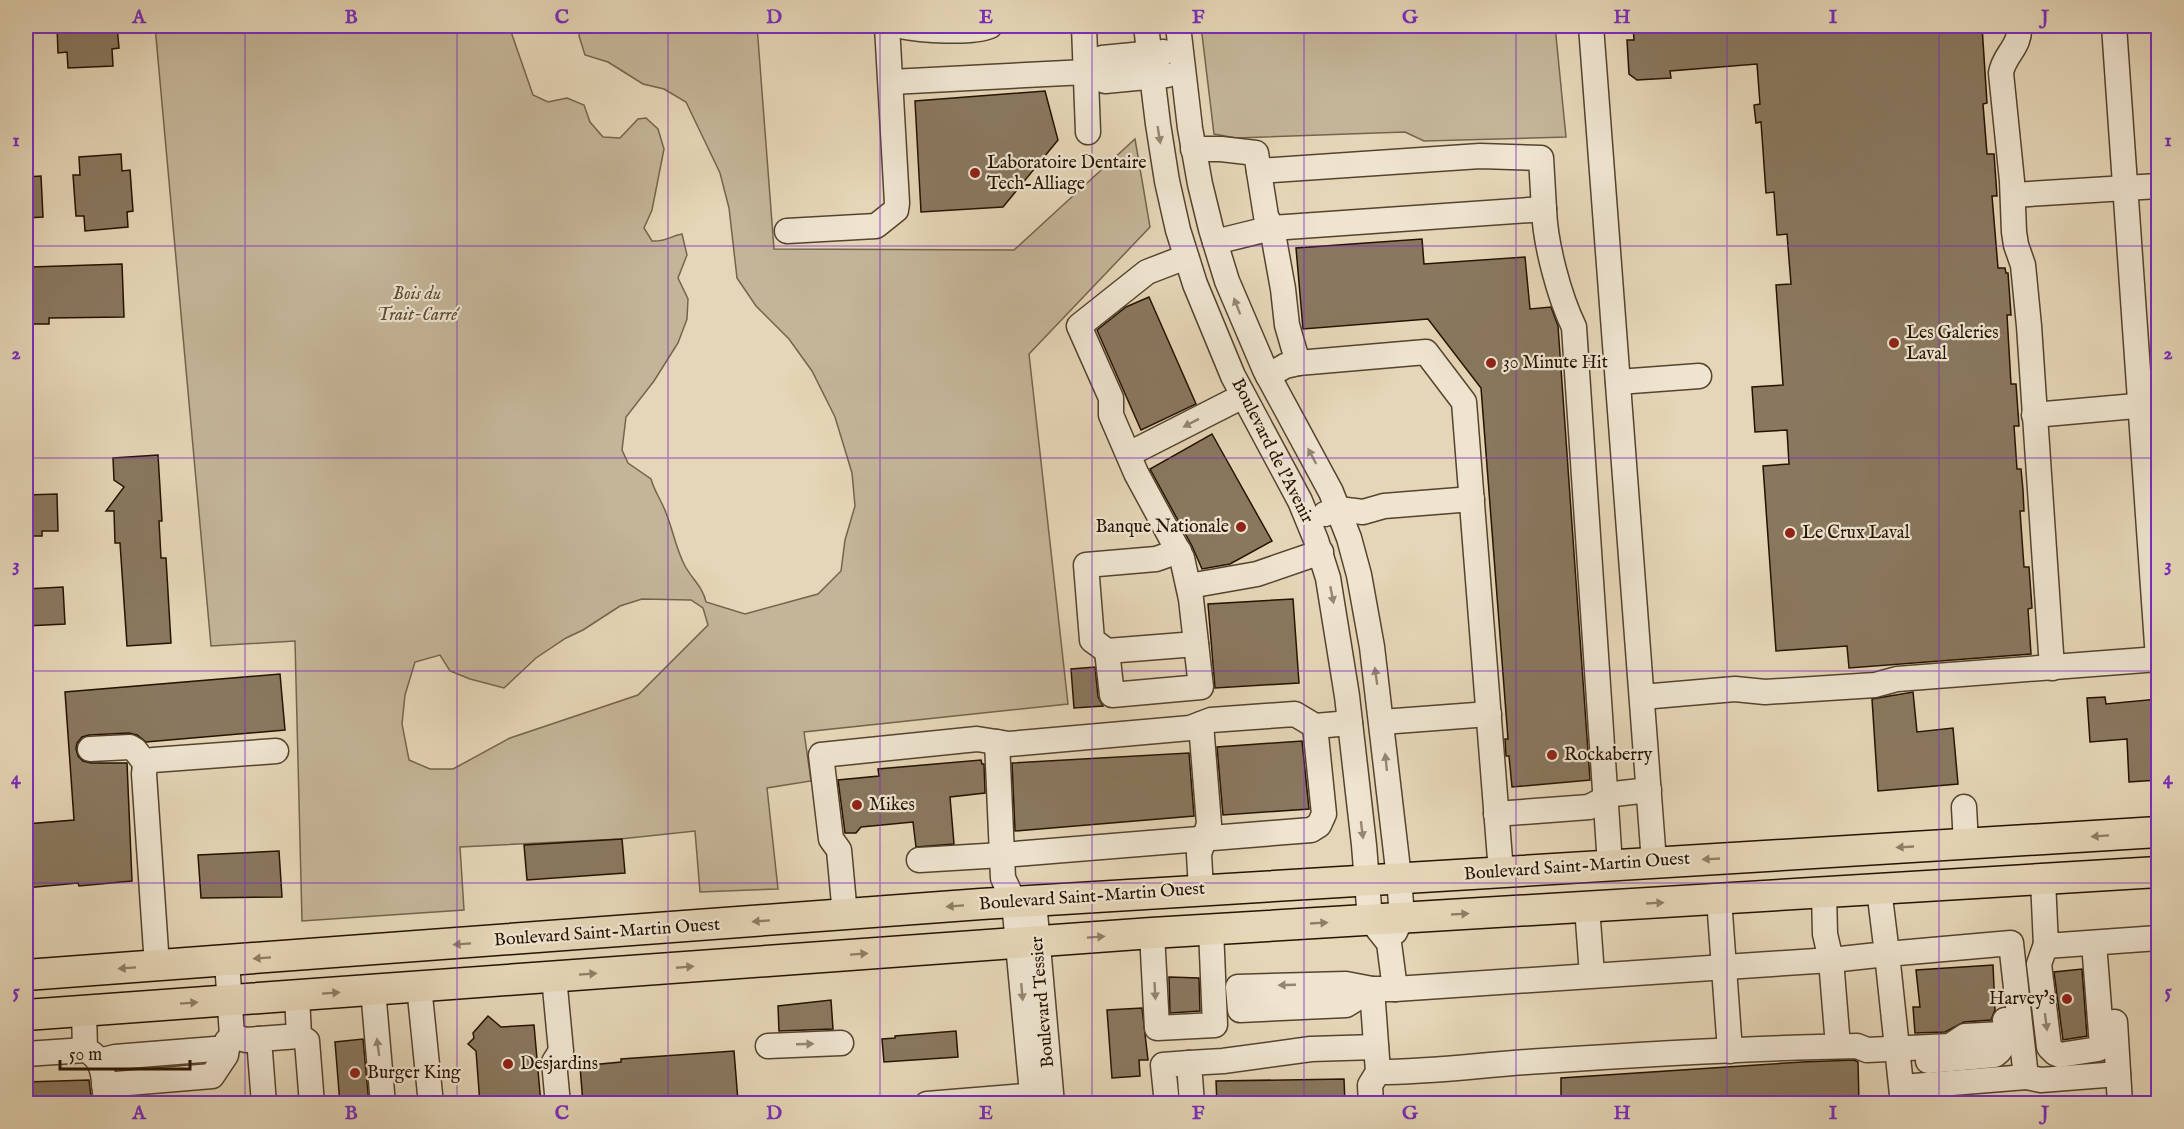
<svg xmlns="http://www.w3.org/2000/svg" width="2184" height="1129" font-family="'IM FELL English',serif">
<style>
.green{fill:#c4b598;stroke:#74644c;stroke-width:1.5;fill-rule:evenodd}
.building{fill:#89785f;stroke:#251200;stroke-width:1.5}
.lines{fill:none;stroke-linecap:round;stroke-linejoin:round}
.minor-casing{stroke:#55432e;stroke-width:27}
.major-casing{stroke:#251200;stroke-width:33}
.minor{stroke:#eee4d0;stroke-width:24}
.major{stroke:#e5d6b7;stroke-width:30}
.oneway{fill:#948672}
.oneway2{fill:#8f7e65}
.grid{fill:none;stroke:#7b2cbf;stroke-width:1.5;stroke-opacity:0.55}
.poi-dot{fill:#8f2418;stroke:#eee4d0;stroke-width:2}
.labels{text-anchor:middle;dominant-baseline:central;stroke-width:4.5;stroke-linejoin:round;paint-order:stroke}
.poi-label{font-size:18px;fill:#251200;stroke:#eee4d0;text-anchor:start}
.park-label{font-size:18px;font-style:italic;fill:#5d4b35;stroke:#eee4d0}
.street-label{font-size:18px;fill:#251200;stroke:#eee4d0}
.neatline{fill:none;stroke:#7b2cbf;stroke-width:2}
.grid-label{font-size:20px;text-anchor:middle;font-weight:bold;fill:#7b2cbf}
</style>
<rect width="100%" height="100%" fill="#e5d6b7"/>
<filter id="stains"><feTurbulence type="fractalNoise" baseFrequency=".00333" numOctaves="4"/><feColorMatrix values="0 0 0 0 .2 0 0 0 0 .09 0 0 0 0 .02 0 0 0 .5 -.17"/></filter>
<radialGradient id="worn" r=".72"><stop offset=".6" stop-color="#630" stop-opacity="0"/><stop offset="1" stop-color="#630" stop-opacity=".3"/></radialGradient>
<g class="green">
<path d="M155,26H509L533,95L548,102L567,98L584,105L590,122L603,137L620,138L638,119L646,118L658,129L664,149L652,210L644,228L652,241C666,242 670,236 682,234L687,255L678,278L688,299L687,319L678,343L654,381L626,417L622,450L628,463L651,479C654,491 662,501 666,513C673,530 676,549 685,566C692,579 703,587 706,602L745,614L818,594L841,571L845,540L855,506L852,473L835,417L812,371L789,339L756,306L737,278L729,208L720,173L686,102L664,89L643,84L608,62L585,55L579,36L581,26H757L774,249L1014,250L1135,139L1150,227L1029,354L1068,704L804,732L811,781L767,788L778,889L700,892L695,831L620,839L460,847L464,910L302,921L295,641L211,646ZM642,599L691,600L703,608L708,625L638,695L510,738L453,769H430L409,760L402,724L405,695L415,662L440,655L450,671L470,679L504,688L536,658L566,638L583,630L620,606Z"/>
<path d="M1201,26H1555L1566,137L1424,141L1405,132L1236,138L1214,134Z"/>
</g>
<g class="building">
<path d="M57,26H117L119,48L112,49L113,66L68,68L67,52L58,53Z"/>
<path d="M1633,26H1982L1987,103L1983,104L1987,154H1994L1997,196H1992L1998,268H2005L2006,273H2008L2011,315H2007L2011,384H2016L2019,426H2014L2017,469H2021L2023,490L2024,511H2020L2024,567H2029L2032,608L2028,609L2031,654L1849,668L1847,646L1776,651L1763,466L1789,464L1787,430L1755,432L1752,387L1783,385L1776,285L1791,284L1787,234L1777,235L1774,192L1766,193L1761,122L1756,123L1754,105L1760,104L1757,64L1670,71L1671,78L1637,80L1629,74L1627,40H1634Z"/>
<path d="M1045,91L1058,140L1003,207L921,212L915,101Z"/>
<path d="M121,154L122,171L130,170L133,211L127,212L128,227L85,231L84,216H76L73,175H80L79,157Z"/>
<path d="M41,176L43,217L26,218V177Z"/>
<path d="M1422,239L1424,264L1525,257L1530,309L1551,307L1558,326L1590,780L1512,787L1509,756H1506L1505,739H1508L1481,388L1428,319L1303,329L1296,248Z"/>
<path d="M122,264L124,317L49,318V324H26V269H31V267Z"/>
<path d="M1149,297L1196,404L1141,430L1097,330L1126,307Z"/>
<path d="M1212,434L1272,541L1230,564L1202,569L1192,546L1150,469Z"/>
<path d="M158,455L162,521H159L161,558H166L171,643L127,646L120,543H115L114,511H106L124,487L114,480L113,458Z"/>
<path d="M57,494L58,531H42V536H26V495Z"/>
<path d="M63,587L65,624L26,626V589Z"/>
<path d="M1293,599L1299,683L1215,688L1208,604Z"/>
<path d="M1095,667L1098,697L1103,706L1074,708L1071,669Z"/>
<path d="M280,674L285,730L146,742L137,735L129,733L89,735L82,737L77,743L76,749L78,756L83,761L91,763H127L132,881L79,886L78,883L26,888V824L74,820L65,692Z"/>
<path d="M1913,692L1917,732L1953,728L1958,784L1878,791L1872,699Z"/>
<path d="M2105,697L2106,704L2158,699V780L2129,782L2127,739L2090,742L2087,698Z"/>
<path d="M1302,741L1309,809L1223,815L1217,747Z"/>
<path d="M1189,753L1194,816L1015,831L1012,763Z"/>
<path d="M981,760L982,764H984L985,793L950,797L954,844L916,847L913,822L861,827L856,833H845L838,780L879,776L878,769Z"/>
<path d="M622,839L625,873L527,880L524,845Z"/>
<path d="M279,851L282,897L201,898L198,855Z"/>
<path d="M1993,965L1995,1010L1991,1020L1964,1022L1945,1032L1915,1033L1913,1007H1920L1916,970Z"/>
<path d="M2082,969L2087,1036L2063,1040L2054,972Z"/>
<path d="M1169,977L1199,978L1200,1011L1170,1013Z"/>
<path d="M831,1000L833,1029L779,1031L778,1006Z"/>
<path d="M1142,1008L1148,1060H1139L1140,1076L1112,1078L1107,1010Z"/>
<path d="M488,1016L501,1027L534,1025L541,1104H480L476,1051L468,1044L474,1038L473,1033Z"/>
<path d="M956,1031L958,1057L884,1062L882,1039L895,1038V1036Z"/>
<path d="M363,1039L369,1104H340L335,1042Z"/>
<path d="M734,1051L738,1101L709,1104H583L580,1066L621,1062V1059Z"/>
<path d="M1854,1060L1858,1062L1859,1104H1561V1078L1802,1062Z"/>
<path d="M1344,1079L1345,1104H1217L1216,1081Z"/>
<path d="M89,1080L92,1104H26V1082Z"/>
</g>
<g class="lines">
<defs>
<g id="minor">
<path d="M900,26C920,30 972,34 990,26"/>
<path d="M1084,26L1088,132"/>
<path d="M1146,26L1158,124L1167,181L1178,230L1195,284L1233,376L1300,501L1316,540L1328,578L1347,696L1364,845L1370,919L1389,943L1395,989"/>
<path d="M1178,26L1190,128L1200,184L1211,229L1227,281L1265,370L1331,492L1349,538L1359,575L1372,647L1399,878L1402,917L1395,932"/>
<path d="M1591,26L1654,862"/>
<path d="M2019,26C2021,47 2004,54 2001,73L2012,181L2014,232L2016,245L2023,265L2029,326L2052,668"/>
<path d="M2114,26L2158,659"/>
<path d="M1164,52L1102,58L1086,72L1105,81L1167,75"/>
<path d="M891,82L1086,72"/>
<path d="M1193,149H1221L1256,153L1266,216L1272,228L1283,289L1287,325L1298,363"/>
<path d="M1259,171L1480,156L1541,158L1544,209"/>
<path d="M2013,195L2158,186"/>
<path d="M787,231L876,226L896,210L897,203L887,26"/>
<path d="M1215,242L1272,228L1544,209C1545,243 1559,296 1574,327L1610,865"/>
<path d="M1268,376L1285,366L1298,363L1426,352L1464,402L1501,872"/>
<path d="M1618,382L1699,376"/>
<path d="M2034,415L2158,404"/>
<path d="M1129,454L1243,396"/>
<path d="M1325,514L1338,509L1363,512L1384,506L1472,499"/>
<path d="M1179,551L1156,559L1086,565L1092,640L1107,651L1196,644"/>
<path d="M1189,586L1257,574L1321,552"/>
<path d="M1107,651L1112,695L1201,687L1191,599L1182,558L1136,473L1111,415V398L1079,326L1147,272L1186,257"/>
<path d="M1642,697L1735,689L1765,692L1875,685L1897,679L2158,659"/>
<path d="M1382,722L1489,714"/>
<path d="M1201,724L1209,824L1199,854L1201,890"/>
<path d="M997,742L1003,878L1014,902L1033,1104"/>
<path d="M90,749L130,747L135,750L146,764"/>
<path d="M1964,807L1966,844"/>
<path d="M1496,814L1589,807L1614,794L1649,790"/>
<path d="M919,860L1002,855L1311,830L1319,825L1324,814L1315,726"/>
<path d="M2043,880L2046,946L2158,938"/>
<path d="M1824,893L1825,934L1831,960L1838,1046"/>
<path d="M1719,899L1730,1051"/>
<path d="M1034,901L1052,1104"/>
<path d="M1587,907L1592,975"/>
<path d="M845,915L839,850L831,839L821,755L977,739L1009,744L1190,728L1211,720L1295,714L1315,726L1350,723"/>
<path d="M1152,933L1157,1028L1215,1025L1211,929"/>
<path d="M2046,944L2039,964L2049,1047L2055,1053L2060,1055L2098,1049L2102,1046L2094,943"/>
<path d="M227,961L232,1036"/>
<path d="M157,966L144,774L145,765L153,760L276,751"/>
<path d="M554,977L561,1051L554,1062L558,1104"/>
<path d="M419,986L431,1104"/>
<path d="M1372,989L1346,1005L1240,1010L1238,987L1346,984L1372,989H1395L1831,960L1887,954L1879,889"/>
<path d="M373,990L383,1104"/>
<path d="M84,1011L85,1050"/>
<path d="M2115,1022L2120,1104"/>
<path d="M299,1036L307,1041L312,1104"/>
<path d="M768,1046L841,1043"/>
<path d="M26,1054L85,1050C106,1057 104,1085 106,1104"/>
<path d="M99,1061L115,1057L227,1048V1041L232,1036L246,1040L259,1039"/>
<path d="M1928,1061L1995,1055C2007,1046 2006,1034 2005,1020"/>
<path d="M1378,1072C1434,1072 1487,1064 1542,1061C1647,1054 1752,1048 1857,1046L1867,1050L1950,1046L1965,1036L2020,1033"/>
<path d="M2026,1077L2041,1080L2118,1074"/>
<path d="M104,1085L212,1076L226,1055L227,1048"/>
<path d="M1902,1087L2026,1077L2011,943L1887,954L1903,1104"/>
<path d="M264,1104L259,1039L299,1036L297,996"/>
<path d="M927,1104L1049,1094"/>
<path d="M1167,1104L1163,1065L1189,1063"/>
<path d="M1192,1104L1189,1063L1223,1061L1311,1049L1376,1047"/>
<path d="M1371,1104L1370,1085L1378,1072L1372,989"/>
</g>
<g id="major">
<path d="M26,975L981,904L2158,832"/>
<path d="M26,1015L1152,933L2158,872"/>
</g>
</defs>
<use href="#minor" class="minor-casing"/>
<use href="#major" class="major-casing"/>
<use href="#minor" class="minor"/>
<use href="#major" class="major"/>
</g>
<defs><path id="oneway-solid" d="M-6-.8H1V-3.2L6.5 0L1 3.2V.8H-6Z" transform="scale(1.5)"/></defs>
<g class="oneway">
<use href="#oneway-solid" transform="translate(1159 135) rotate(81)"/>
<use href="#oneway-solid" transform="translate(1237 306) rotate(-111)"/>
<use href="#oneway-solid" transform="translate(1191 423) rotate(153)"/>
<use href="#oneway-solid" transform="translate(1312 456) rotate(-118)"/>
<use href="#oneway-solid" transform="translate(1332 595) rotate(79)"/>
<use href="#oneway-solid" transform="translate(1376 676) rotate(-98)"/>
<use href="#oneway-solid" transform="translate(1386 762) rotate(-96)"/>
<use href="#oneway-solid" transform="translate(1362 830) rotate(83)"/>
<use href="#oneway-solid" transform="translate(1287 985) rotate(178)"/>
<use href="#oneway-solid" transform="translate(1155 991) rotate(87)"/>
<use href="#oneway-solid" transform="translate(1022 992) rotate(85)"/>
<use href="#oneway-solid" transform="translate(2046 1022) rotate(83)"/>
<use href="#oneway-solid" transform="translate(805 1044) rotate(-2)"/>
<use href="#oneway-solid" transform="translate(378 1047) rotate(-98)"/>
</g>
<g class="oneway2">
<use href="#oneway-solid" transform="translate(2100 836) rotate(176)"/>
<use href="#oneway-solid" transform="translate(1905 847) rotate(177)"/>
<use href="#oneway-solid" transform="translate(1711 859) rotate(177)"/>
<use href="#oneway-solid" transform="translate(1655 903) rotate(-3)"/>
<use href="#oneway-solid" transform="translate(955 906) rotate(176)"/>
<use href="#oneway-solid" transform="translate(1460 914) rotate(-3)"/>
<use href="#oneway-solid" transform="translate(761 921) rotate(176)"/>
<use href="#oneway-solid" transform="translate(1319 923) rotate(-3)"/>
<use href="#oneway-solid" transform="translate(1096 937) rotate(-4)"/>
<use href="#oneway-solid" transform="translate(462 944) rotate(176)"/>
<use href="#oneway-solid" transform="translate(859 954) rotate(-4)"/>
<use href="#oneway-solid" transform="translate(262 958) rotate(176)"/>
<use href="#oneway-solid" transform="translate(685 967) rotate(-5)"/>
<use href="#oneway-solid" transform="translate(127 968) rotate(176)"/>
<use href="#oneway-solid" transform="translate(588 974) rotate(-4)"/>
<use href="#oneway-solid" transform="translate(331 993) rotate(-4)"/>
<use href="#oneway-solid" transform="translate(189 1003) rotate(-4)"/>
</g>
<path class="grid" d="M245,26V1104M457,26V1104M668,26V1104M880,26V1104M1092,26V1104M1304,26V1104M1516,26V1104M1727,26V1104M1939,26V1104M26,246H2158M26,458H2158M26,671H2158M26,883H2158"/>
<g class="poi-dot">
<circle cx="975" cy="173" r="6"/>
<circle cx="1894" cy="343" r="6"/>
<circle cx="1491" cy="363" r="6"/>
<circle cx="1241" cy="527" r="6"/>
<circle cx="1790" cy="533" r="6"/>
<circle cx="1552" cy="755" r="6"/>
<circle cx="857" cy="805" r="6"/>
<circle cx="2067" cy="999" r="6"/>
<circle cx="508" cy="1064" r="6"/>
<circle cx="355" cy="1073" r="6"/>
</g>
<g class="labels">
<g class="poi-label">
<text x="987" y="163">Laboratoire Dentaire<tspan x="987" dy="21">Tech-Alliage</tspan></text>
<text x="1906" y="333">Les Galeries<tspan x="1906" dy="21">Laval</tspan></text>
<text x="1503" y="363">30 Minute Hit</text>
<text x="1229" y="527" text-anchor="end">Banque Nationale</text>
<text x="1802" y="533">Le Crux Laval</text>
<text x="1564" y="755">Rockaberry</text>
<text x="869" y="805">Mikes</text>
<text x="2055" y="999" text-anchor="end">Harvey's</text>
<text x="520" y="1064">Desjardins</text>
<text x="367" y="1073">Burger King</text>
</g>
<g class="park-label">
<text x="417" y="294">Bois du<tspan x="417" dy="21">Trait-Carré</tspan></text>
</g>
<g class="street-label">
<text transform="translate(1272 451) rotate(63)">Boulevard de l'Avenir</text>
<text transform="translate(1577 867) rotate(-4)">Boulevard Saint-Martin Ouest</text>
<text transform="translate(1092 897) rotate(-4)">Boulevard Saint-Martin Ouest</text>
<text transform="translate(607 933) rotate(-4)">Boulevard Saint-Martin Ouest</text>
<text transform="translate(1043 1002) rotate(-95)">Boulevard Tessier</text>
</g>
</g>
<rect width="2184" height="1129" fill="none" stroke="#e5d6b7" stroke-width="66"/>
<path d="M60 1060v9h130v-9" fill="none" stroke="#251200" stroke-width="3"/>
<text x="69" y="1060" font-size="18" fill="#251200" stroke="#eee4d0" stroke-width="4.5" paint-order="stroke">50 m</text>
<rect x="33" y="33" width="2118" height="1063" class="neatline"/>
<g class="grid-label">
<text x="139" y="23">A</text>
<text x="351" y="23">B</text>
<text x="562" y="23">C</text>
<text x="774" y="23">D</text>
<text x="986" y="23">E</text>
<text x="1198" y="23">F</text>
<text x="1410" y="23">G</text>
<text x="1622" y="23">H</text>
<text x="1833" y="23">I</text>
<text x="2045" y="23">J</text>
<text x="16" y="146">1</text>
<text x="2168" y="146">1</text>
<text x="16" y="359">2</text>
<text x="2168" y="359">2</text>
<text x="16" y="571">3</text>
<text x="2168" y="571">3</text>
<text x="16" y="784">4</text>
<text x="2168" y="784">4</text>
<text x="16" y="997">5</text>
<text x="2168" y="997">5</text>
<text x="139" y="1119">A</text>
<text x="351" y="1119">B</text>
<text x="562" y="1119">C</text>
<text x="774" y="1119">D</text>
<text x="986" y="1119">E</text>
<text x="1198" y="1119">F</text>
<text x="1410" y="1119">G</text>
<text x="1622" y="1119">H</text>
<text x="1833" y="1119">I</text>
<text x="2045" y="1119">J</text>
</g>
<rect width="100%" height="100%" filter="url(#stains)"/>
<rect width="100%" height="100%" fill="url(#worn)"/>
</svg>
